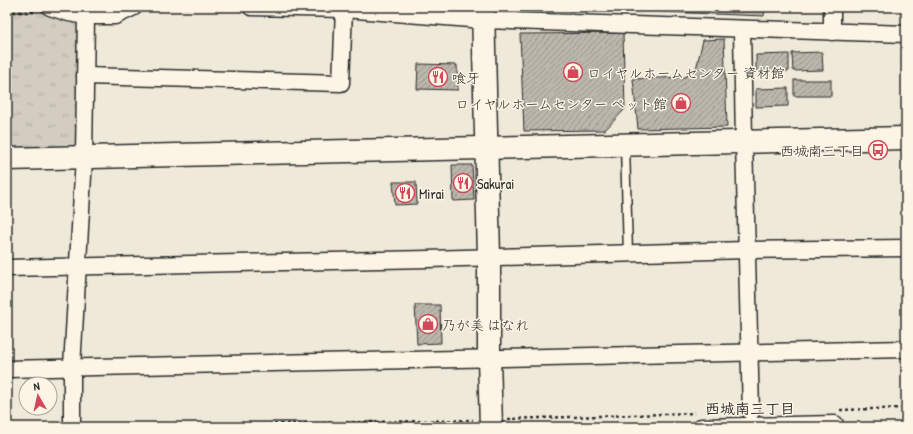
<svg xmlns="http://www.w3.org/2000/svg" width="913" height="434" font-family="'Patrick Hand','Klee One',sans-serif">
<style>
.park{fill:url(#park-tufts);stroke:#7e7c76}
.building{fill:url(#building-hatch);stroke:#2b2b2b}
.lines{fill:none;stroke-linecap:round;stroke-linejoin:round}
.lane-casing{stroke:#2b2b2b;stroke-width:11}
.street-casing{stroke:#2b2b2b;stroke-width:19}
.secondary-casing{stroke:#2b2b2b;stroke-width:25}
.path{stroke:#2b2b2b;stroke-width:2.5;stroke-dasharray:3 3;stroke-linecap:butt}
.lane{stroke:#fcf5e5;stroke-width:8}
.street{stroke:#fcf5e5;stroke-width:16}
.secondary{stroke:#fcf5e5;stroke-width:22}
.labels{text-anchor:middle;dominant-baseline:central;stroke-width:3;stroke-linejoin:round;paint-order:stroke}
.poi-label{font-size:14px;fill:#2b2b2b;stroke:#fcf5e5;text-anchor:start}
.neighbourhood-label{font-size:15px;font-weight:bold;fill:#2b2b2b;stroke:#fcf5e5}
</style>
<defs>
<pattern id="park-tufts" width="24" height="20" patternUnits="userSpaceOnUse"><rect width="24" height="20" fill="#d2cdc0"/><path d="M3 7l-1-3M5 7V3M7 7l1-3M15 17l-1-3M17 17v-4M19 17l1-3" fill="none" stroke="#b4b0a5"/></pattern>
<pattern id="building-hatch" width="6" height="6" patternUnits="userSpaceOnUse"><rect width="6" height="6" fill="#bcb7ac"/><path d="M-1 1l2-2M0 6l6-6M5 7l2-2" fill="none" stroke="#99958c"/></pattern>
</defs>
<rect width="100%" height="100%" fill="#efe9da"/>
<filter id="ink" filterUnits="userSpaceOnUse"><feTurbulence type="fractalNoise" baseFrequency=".025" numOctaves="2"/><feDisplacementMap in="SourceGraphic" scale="8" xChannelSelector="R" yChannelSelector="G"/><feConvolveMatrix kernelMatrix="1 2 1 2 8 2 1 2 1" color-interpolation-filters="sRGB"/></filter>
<g filter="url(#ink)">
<path class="park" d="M7,7L41,8L77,20L82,25L80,148L7,153Z"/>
<g class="building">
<path d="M639,7H765L764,16L639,11Z"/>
<path d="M623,33L625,109L605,130L524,131L520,34Z"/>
<path d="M724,39L727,127L638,129L633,79L685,77L696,69L703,40Z"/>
<path d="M822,52L823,70L793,71L792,53Z"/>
<path d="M789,54V71L756,72V55Z"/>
<path d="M418,64L457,65L458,90L417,89Z"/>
<rect x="794" y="80" width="37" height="16"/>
<path d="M788,88V106L756,107V89Z"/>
<path d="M452,165H472L474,200L453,201Z"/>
<path d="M393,182H416L417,204L395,205Z"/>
<path d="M415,305H440L441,343L417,344Z"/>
</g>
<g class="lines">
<defs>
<path id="lane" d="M625,145L628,254"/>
<g id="street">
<path d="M50,7L69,13L86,16H115L134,7"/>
<path d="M251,7L344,9L483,20L906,34"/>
<path d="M742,29L744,141L751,412"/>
<path d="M832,32V7"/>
<path d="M85,76L341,83L344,9"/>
<path d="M7,268L428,259L746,250L906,248"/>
<path d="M7,369L906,349"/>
<path d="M72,427V367L84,158L86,16"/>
<path d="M701,427L835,424V427"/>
</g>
<g id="secondary">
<path d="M483,7L489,257V358L491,427"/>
<path d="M7,159L906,138"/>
</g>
</defs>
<use href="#lane" class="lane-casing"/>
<use href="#street" class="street-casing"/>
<use href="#secondary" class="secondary-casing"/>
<g class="path">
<path d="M7,12H37"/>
<path d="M840,410L906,408"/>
<path d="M508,419L695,413"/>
<path d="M136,427L473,420"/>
</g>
<use href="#lane" class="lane"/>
<use href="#street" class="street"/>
<use href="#secondary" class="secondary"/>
</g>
</g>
<defs>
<symbol id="shop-ring" viewBox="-11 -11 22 22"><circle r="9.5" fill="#fcf5e5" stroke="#d1495b" stroke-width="1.5"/><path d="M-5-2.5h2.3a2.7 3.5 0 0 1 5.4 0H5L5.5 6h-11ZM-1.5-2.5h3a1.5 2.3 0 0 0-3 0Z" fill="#d1495b"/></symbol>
<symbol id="restaurant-ring" viewBox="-11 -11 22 22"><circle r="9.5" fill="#fcf5e5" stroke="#d1495b" stroke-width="1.5"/><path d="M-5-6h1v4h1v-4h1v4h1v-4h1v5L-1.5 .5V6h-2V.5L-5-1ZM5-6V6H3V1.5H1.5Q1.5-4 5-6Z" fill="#d1495b"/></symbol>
<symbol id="bus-ring" viewBox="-11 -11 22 22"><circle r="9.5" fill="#fcf5e5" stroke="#d1495b" stroke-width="1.5"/><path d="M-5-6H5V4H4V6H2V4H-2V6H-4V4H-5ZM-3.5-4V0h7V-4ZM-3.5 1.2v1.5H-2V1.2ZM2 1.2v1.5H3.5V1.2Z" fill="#d1495b"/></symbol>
</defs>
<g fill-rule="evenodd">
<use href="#shop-ring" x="562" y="61" width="22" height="22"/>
<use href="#restaurant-ring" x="427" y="66" width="22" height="22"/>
<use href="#shop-ring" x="670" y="92" width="22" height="22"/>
<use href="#bus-ring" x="867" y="139" width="22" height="22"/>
<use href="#restaurant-ring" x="452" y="172" width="22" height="22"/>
<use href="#restaurant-ring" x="394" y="182" width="22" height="22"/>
<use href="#shop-ring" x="417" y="313" width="22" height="22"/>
</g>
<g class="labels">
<g class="poi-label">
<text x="587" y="72">ロイヤルホームセンター 資材館</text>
<text x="452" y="77">喰牙</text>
<text x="667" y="103" text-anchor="end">ロイヤルホームセンター ペット館</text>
<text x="864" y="150" text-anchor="end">西城南三丁目</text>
<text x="477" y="183">Sakurai</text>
<text x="419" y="193">Mirai</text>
<text x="442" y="324">乃が美 はなれ</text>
</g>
<g class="neighbourhood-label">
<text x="750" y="408">西城南三丁目</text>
</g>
</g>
<rect width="913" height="434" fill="none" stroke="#fcf5e5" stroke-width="24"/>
<rect x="12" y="12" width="889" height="410" fill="none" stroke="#2b2b2b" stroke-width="1.5" filter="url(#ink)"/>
<g transform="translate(38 396) rotate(351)"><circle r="19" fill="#fcf5e5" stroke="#a8a49b"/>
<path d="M0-3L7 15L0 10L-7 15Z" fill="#d1495b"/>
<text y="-6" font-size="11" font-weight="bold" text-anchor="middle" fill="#2b2b2b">N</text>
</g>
</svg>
